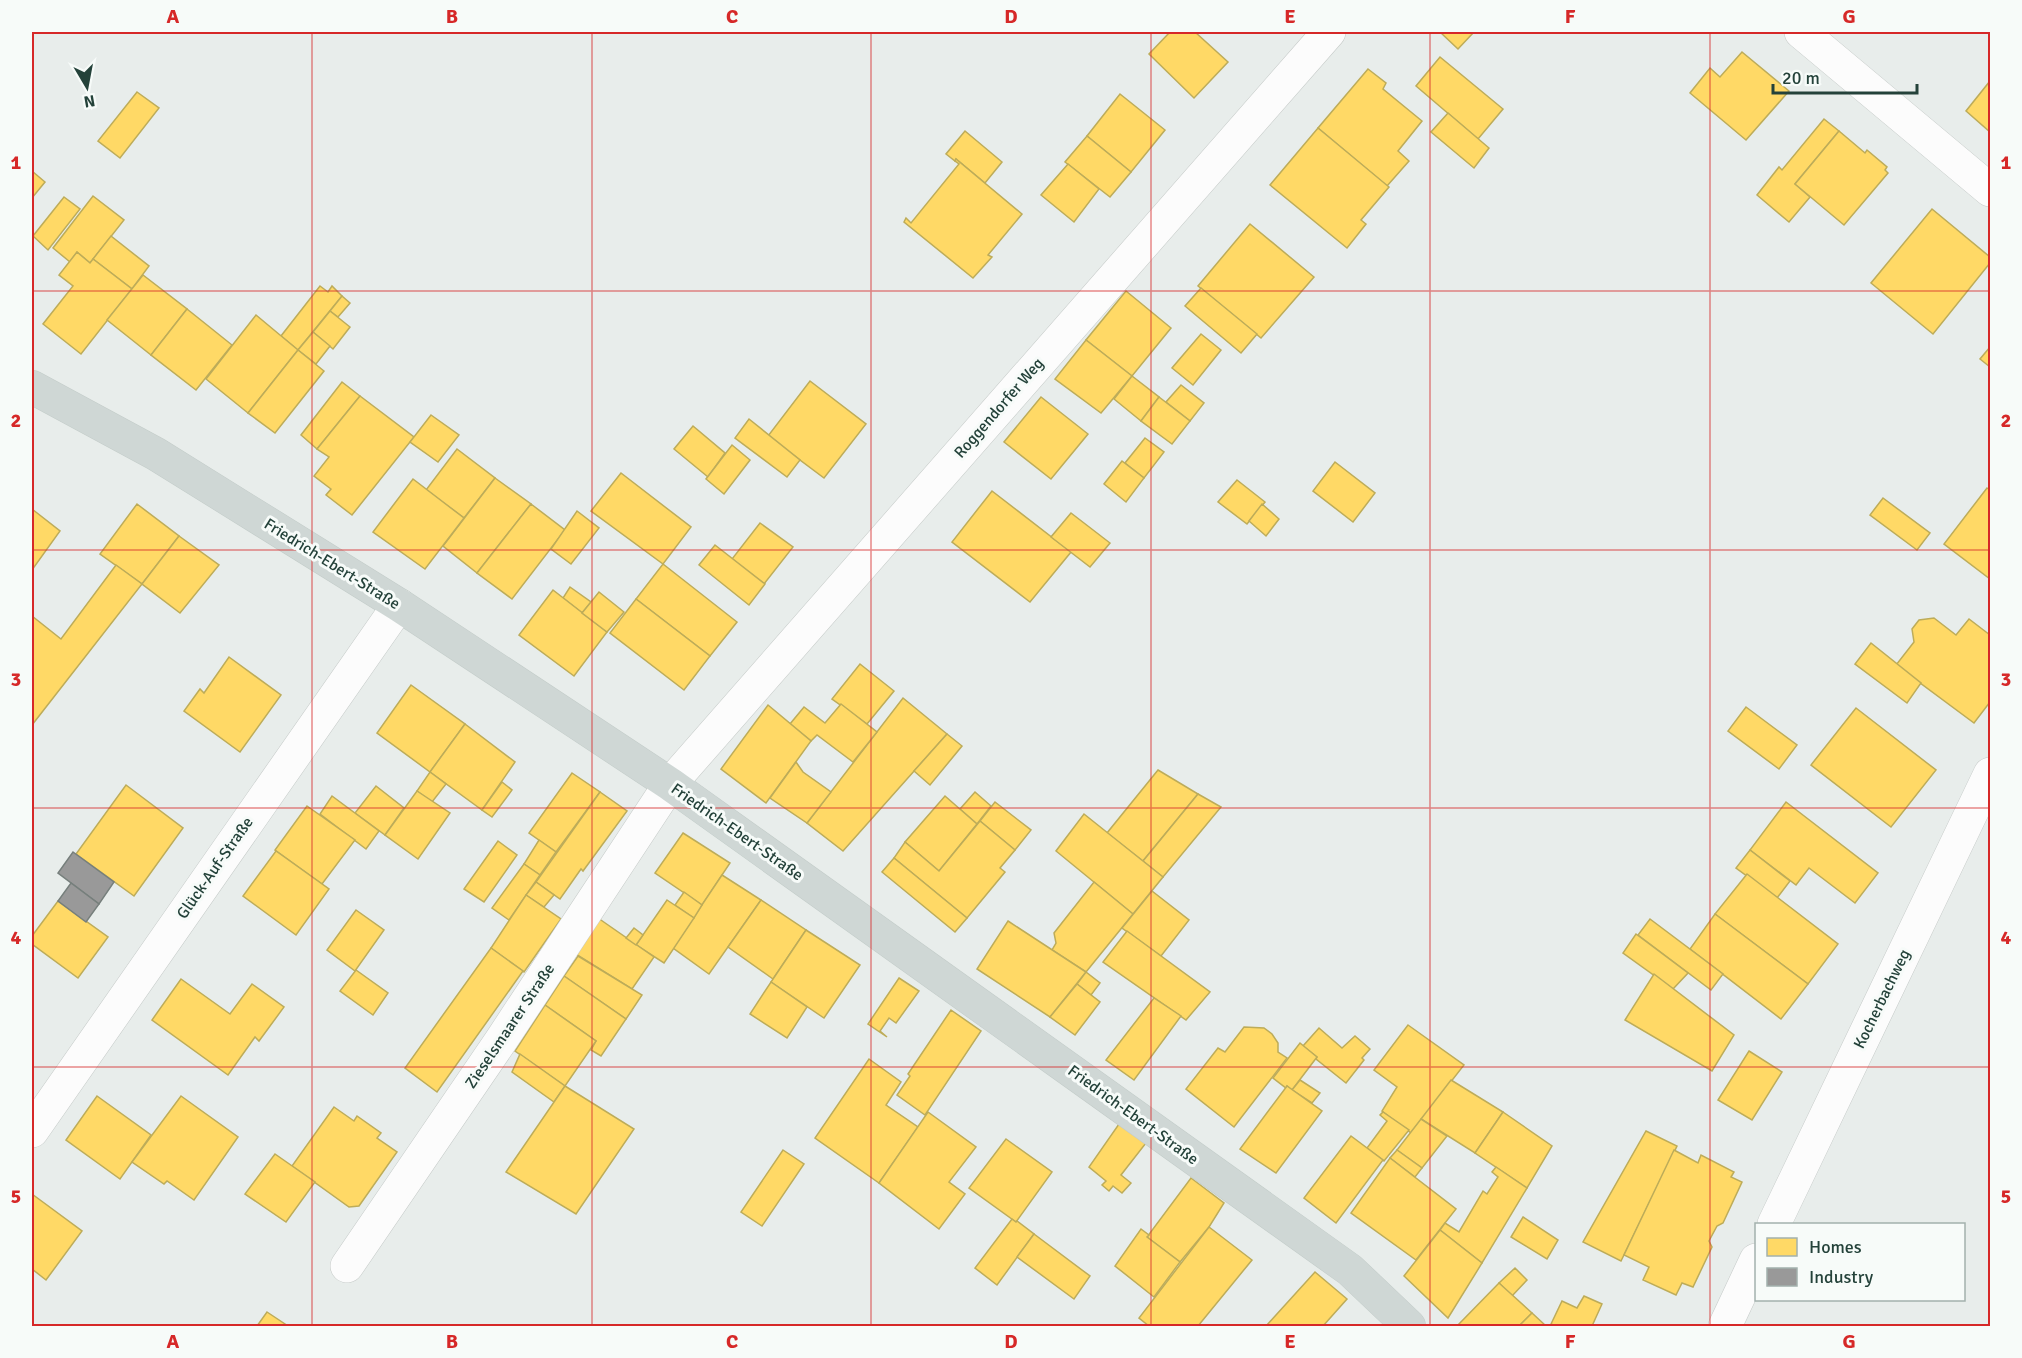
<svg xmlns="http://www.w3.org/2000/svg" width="2022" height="1358" font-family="Signika,sans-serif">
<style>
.homes{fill:#ffd966;stroke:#bdac59;stroke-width:1.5}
.industry{fill:#999;stroke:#767f7c;stroke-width:1.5}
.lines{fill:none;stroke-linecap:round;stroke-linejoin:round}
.minor-casing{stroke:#c5cac8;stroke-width:34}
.major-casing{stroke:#c3ccc9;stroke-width:34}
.minor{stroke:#fcfcfc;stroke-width:33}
.major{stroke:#cfd7d5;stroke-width:33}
.grid{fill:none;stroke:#d62828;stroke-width:1.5;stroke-opacity:0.55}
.labels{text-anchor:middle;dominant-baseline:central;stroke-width:6;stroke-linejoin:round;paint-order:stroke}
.street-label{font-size:16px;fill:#24423a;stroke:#f7fbf9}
.neatline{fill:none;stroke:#d62828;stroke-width:2}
.grid-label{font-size:20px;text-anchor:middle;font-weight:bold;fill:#d62828}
</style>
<rect width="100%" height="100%" fill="#e8edeb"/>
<g class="homes">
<path d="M1170,32H1195L1228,62L1194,98L1149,54Z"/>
<path d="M1440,32H1474L1458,49Z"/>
<path d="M1742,52L1789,91L1746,140L1690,93L1710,68L1720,77Z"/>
<path d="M1440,57L1503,109L1478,139L1416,86Z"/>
<path d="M1368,69L1386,83L1383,89L1422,121L1398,151L1409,161L1387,186L1318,128Z"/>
<path d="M1990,81V132L1966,111Z"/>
<path d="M137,92L159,108L120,158L98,141Z"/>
<path d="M1120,94L1165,130L1131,172L1087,136Z"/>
<path d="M1448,113L1489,148L1474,168L1431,132Z"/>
<path d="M1824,119L1839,131L1795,184L1810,197L1789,222L1757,195L1779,167L1782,170Z"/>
<path d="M1318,128L1389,187L1361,220L1366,224L1347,248L1270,185Z"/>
<path d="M965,131L1002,162L985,183L956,159L955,161L946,154Z"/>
<path d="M1839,131L1865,153L1867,150L1887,167L1885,170L1888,173L1844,225L1795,184Z"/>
<path d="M1087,136L1131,172L1110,197L1065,162Z"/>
<path d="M956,159L1022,214L988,255L992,257L973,278L904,222L906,218L911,223L959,164L955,161Z"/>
<path d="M1068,164L1099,189L1074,222L1041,195Z"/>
<path d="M32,171L45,182L32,198Z"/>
<path d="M93,196L124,220L90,263L77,252L70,262L53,248Z"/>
<path d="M64,197L80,209L48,250L33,236Z"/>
<path d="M1932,209L1990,257V263L1933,334L1871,283Z"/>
<path d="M1250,224L1314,277L1261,338L1198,286Z"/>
<path d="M111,236L149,266L132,289L93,259Z"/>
<path d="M77,252L90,263L93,259L132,289L81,354L43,324L73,286L59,275Z"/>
<path d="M143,275L187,309L151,355L107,320Z"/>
<path d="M320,286L328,292L332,286L342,296L298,350L281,336Z"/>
<path d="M1201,288L1257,334L1241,353L1185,306Z"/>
<path d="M1126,291L1171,328L1132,376L1086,340Z"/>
<path d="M342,296L350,303L338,317L330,311Z"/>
<path d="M187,309L232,345L196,390L151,355Z"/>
<path d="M330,311L350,327L333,349L313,332Z"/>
<path d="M256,315L298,350L248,413L206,379Z"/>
<path d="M313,332L330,346L316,364L298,350Z"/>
<path d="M1201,334L1221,350L1193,385L1172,368Z"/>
<path d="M1086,340L1132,376L1101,413L1055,379Z"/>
<path d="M1990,347V367L1980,359Z"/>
<path d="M298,350L324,371L275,433L248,413Z"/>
<path d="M1132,376L1159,397L1141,421L1114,399Z"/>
<path d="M810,381L866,424L824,478L768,436Z"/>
<path d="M342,382L360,396L317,449L301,435Z"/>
<path d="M1181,385L1204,403L1190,421L1166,402Z"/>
<path d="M360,396L414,437L352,515L326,495L331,489L314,476L329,457L317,449Z"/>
<path d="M1041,397L1088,434L1051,479L1004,442Z"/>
<path d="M1159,397L1190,421L1172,444L1141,421Z"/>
<path d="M431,415L459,435L438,462L410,442Z"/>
<path d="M749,419L800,460L787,477L735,438Z"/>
<path d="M693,426L725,453L708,477L674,449Z"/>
<path d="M1145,438L1164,452L1144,478L1125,463Z"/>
<path d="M732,445L750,460L724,494L706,479Z"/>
<path d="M457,449L495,478L464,518L426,490Z"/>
<path d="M1122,461L1144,478L1126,502L1104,484Z"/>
<path d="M1335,462L1375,493L1353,522L1313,491Z"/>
<path d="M621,473L691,527L663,564L591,511Z"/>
<path d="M495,478L531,504L477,573L443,546Z"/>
<path d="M413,479L464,518L425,569L373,532Z"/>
<path d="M1237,480L1265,502L1247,524L1218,502Z"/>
<path d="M1987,488L1990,490V579L1944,544Z"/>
<path d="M992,491L1071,552L1030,602L952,542Z"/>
<path d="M1883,498L1930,533L1917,550L1870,515Z"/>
<path d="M137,504L179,536L142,584L100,554Z"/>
<path d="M531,504L565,530L512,599L477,573Z"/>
<path d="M1262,504L1279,519L1266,536L1249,521Z"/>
<path d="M32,509L60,531L32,570Z"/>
<path d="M577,511L599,528L571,564L551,549Z"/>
<path d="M1071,513L1110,543L1090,567L1051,537Z"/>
<path d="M760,523L793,547L764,584L732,559Z"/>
<path d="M179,536L219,565L180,613L142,584Z"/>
<path d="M715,545L765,584L749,605L699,565Z"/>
<path d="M663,564L737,622L710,656L636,599Z"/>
<path d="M116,565L142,584L32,725V616L61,639Z"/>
<path d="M570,587L591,602L582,613L563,598Z"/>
<path d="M553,590L607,632L574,676L519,635Z"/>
<path d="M599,592L624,612L607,632L582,613Z"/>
<path d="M636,599L710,656L684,690L610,633Z"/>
<path d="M1934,618L1956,635L1969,619L1990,635V702L1974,723L1896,665L1914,642L1912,629L1919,620Z"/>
<path d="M1871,643L1921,683L1907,703L1855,664Z"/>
<path d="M229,657L281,695L240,752L184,711L200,689L204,693Z"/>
<path d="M860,664L894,691L867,724L832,699Z"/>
<path d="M411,685L465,724L430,772L377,733Z"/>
<path d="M903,698L947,734L843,851L807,823Z"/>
<path d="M841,704L877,732L853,762L817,735L811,741L790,724L804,707L825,723Z"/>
<path d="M768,705L811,741L766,803L721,769Z"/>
<path d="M1746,707L1797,745L1779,769L1728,731Z"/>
<path d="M1856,708L1936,770L1891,827L1811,765Z"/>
<path d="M465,724L515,762L482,810L430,772Z"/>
<path d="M947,734L962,746L930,785L914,771Z"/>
<path d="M796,762L803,772L831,792L807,823L770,798Z"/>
<path d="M1158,770L1198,794L1143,861L1107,833Z"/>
<path d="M430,772L446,784L432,802L417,791Z"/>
<path d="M572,773L600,792L556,852L529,833Z"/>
<path d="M502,782L512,790L492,817L482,810Z"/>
<path d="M126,785L183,828L134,896L76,854Z"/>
<path d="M376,786L404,808L385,835L355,813Z"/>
<path d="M417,791L450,813L418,859L385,835Z"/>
<path d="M600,792L627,811L583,871L581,869L560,899L536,882Z"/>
<path d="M975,792L991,806L977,824L960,809Z"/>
<path d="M1198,794L1221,807L1163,877L1143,861Z"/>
<path d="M332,796L379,831L366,849L320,814Z"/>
<path d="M945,796L977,824L939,871L905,842Z"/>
<path d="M995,802L1031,830L1015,850L980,821Z"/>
<path d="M1786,802L1878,873L1855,903L1809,868L1796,885L1750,850Z"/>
<path d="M307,806L355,840L322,884L275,850Z"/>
<path d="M1084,814L1163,877L1133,914L1056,851Z"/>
<path d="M980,821L1015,850L1000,868L1005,872L967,918L894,858L905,842L939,871Z"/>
<path d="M683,833L730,863L702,905L655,873Z"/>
<path d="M539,840L556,852L540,875L524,864Z"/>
<path d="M498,841L517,855L484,902L464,889Z"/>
<path d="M1750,850L1790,881L1777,898L1736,868Z"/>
<path d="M276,851L329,889L296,935L243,896Z"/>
<path d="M894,858L967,918L955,932L882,872Z"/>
<path d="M524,864L540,875L509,920L492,908Z"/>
<path d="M1747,874L1838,944L1808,984L1715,914Z"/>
<path d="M722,875L761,900L709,974L673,948Z"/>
<path d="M536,882L554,895L544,907L526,895Z"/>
<path d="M1094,882L1133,914L1086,972L1052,950L1056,943L1054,933Z"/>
<path d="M1152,891L1189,920L1161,956L1122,928Z"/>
<path d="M684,892L702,905L694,918L675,905Z"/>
<path d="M526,895L561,919L524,972L491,948Z"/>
<path d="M667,900L694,918L664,963L636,945Z"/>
<path d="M761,900L806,930L773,979L728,947Z"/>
<path d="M58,901L108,937L78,978L32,944V936Z"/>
<path d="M356,910L384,930L355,971L327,950Z"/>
<path d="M1715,914L1808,984L1781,1019L1690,949Z"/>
<path d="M598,918L654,957L632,989L574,953Z"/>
<path d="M1650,919L1723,974L1711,990L1638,935Z"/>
<path d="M1008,921L1086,972L1050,1017L977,969Z"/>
<path d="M634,928L643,935L636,945L626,938Z"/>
<path d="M806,930L860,965L824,1018L771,982Z"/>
<path d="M1127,931L1210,992L1186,1020L1103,962Z"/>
<path d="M1636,934L1688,973L1673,989L1623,953Z"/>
<path d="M491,948L523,971L437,1092L405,1068Z"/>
<path d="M578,956L642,995L626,1019L564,976Z"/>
<path d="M356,970L388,993L373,1015L340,991Z"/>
<path d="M1086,972L1100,983L1091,995L1077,984Z"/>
<path d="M1654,974L1734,1035L1712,1071L1625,1020Z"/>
<path d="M564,976L626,1019L601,1056L591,1050L596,1041L545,1005Z"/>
<path d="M899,978L919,991L896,1023L889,1018L880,1031L887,1037L868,1024Z"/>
<path d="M181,979L230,1014L252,984L284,1007L259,1041L255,1037L228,1075L152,1020Z"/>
<path d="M771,982L807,1007L787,1038L750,1014Z"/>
<path d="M1077,984L1100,1002L1075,1035L1050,1017Z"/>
<path d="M1154,998L1181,1016L1134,1080L1106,1060Z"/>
<path d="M545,1005L596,1041L565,1086L515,1051Z"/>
<path d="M951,1010L981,1031L925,1115L897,1095L910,1076L908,1074Z"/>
<path d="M1408,1025L1464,1065L1411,1133L1382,1111L1397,1087L1374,1070Z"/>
<path d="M1244,1027L1264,1028L1272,1034L1278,1043V1052L1287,1058L1234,1127L1186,1089L1218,1048L1225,1052Z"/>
<path d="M1319,1028L1342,1048L1355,1036L1370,1049L1362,1058L1364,1060L1346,1083L1316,1059L1317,1057L1303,1046Z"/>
<path d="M1300,1043L1317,1057L1292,1090L1287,1086L1286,1088L1273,1078Z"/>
<path d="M1749,1051L1782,1072L1752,1120L1718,1100Z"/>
<path d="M520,1054L565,1086L554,1102L512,1072Z"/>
<path d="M869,1059L901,1082L886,1105L918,1127L879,1183L815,1138Z"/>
<path d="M1300,1080L1320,1093L1312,1103L1292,1090Z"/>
<path d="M1451,1080L1503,1112L1475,1153L1421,1119Z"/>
<path d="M565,1086L634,1129L576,1214L506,1172Z"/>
<path d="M1287,1086L1322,1111L1276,1173L1240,1149Z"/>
<path d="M97,1096L151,1135L120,1179L66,1140Z"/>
<path d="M181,1096L238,1137L194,1200L167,1181L164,1184L132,1162Z"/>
<path d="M334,1107L354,1121L357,1116L381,1133L377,1138L397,1152L359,1206L349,1207L292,1166Z"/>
<path d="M928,1112L976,1147L949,1182L965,1194L939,1229L879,1183Z"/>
<path d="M1383,1112L1409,1130L1384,1161L1367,1148L1387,1121L1380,1115Z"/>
<path d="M1503,1112L1552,1146L1527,1188L1475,1153Z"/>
<path d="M1421,1119L1447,1136L1422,1168L1397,1150Z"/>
<path d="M1119,1124L1146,1143L1121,1175L1131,1183L1122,1193L1113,1186L1109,1191L1102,1185L1106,1181L1089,1167Z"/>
<path d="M1646,1131L1677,1146L1621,1261L1583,1242Z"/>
<path d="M1351,1136L1383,1160L1336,1223L1304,1198Z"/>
<path d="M1006,1139L1052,1172L1016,1222L969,1188Z"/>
<path d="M783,1150L804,1164L762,1226L741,1212Z"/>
<path d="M1397,1150L1422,1168L1415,1177L1390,1158Z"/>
<path d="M1674,1150L1698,1163L1701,1155L1734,1172L1731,1177L1742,1182L1723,1223L1717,1226L1709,1241L1712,1247L1693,1287L1682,1283L1676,1295L1643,1280L1649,1267L1624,1255Z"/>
<path d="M275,1154L315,1182L286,1222L245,1194Z"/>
<path d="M1390,1158L1456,1209L1416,1260L1351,1213Z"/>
<path d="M1496,1167L1527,1188L1482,1263L1440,1230L1445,1223L1459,1232L1483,1191L1487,1194L1498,1177L1492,1172Z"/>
<path d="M1191,1178L1224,1203L1209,1227L1180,1262L1147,1237Z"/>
<path d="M32,1194L82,1231L46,1280L32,1269Z"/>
<path d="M1523,1217L1558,1240L1547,1259L1511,1237Z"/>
<path d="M1012,1219L1016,1222L1017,1221L1034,1234L997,1285L975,1268Z"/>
<path d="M1209,1227L1252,1260L1198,1326H1149L1139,1318Z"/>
<path d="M1141,1229L1149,1235L1147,1237L1180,1262L1154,1297L1115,1266Z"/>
<path d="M1440,1230L1482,1263L1448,1318L1404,1276Z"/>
<path d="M1034,1234L1090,1276L1074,1299L1017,1257Z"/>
<path d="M1515,1268L1527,1280L1512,1296L1499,1283Z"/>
<path d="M1315,1272L1347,1299L1323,1326H1266Z"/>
<path d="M1499,1283L1532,1313L1519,1326H1457Z"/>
<path d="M1584,1296L1602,1304L1592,1326H1556L1551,1324L1562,1301L1577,1308Z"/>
<path d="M267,1312L288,1326H257Z"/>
<path d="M1532,1313L1546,1326H1519Z"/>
</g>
<g class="industry">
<path d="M73,852L114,882L99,904L58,873Z"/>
<path d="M71,883L99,904L86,922L58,901Z"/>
</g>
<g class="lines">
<defs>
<g id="minor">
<path d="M1801,32L1990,190"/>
<path d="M32,1131L399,605"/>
<path d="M1774,1224L1990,774"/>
<path d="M347,1266L502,1039L670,784L1329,32"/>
<path d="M1725,1326L1756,1260"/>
</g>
<path id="major" d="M32,387L156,454L399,605L670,784L1350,1270L1409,1326"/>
</defs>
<use href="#minor" class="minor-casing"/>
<use href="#major" class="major-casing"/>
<use href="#minor" class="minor"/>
<use href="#major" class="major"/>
</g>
<path class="grid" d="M312,32V1326M592,32V1326M871,32V1326M1151,32V1326M1430,32V1326M1710,32V1326M32,291H1990M32,550H1990M32,808H1990M32,1067H1990"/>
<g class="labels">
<g class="street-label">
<text transform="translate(999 408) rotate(-49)">Roggendorfer Weg</text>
<text transform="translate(332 564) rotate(32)">Friedrich-Ebert-Straße</text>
<text transform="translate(737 832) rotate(35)">Friedrich-Ebert-Straße</text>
<text transform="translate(215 868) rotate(-55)">Glück-Auf-Straße</text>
<text transform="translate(1882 999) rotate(-64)">Kocherbachweg</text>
<text transform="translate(510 1026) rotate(-56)">Zieselsmaarer Straße</text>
<text transform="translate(1133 1115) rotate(36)">Friedrich-Ebert-Straße</text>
</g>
</g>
<rect width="2022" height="1358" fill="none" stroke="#f7fbf9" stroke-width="66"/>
<rect x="1755" y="1223" width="210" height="78" fill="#f7fbf9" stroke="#a3b1ad" stroke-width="1.5"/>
<rect x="1767" y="1238" width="30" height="18" fill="#ffd966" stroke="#a3b1ad" stroke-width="1.5"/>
<text x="1809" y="1253" font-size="18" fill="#24423a">Homes</text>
<rect x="1767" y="1268" width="30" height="18" fill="#999999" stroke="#a3b1ad" stroke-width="1.5"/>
<text x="1809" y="1283" font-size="18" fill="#24423a">Industry</text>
<g transform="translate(87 87) rotate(170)" stroke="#f7fbf9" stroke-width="4.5" paint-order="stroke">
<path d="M0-4.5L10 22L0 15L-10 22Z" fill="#24423a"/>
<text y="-9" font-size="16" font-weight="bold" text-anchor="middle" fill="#24423a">N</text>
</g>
<path d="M1773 84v9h144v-9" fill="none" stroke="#24423a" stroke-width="3"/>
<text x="1782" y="84" font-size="18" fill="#24423a" stroke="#f7fbf9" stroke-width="4.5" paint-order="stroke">20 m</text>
<rect x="33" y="33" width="1956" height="1292" class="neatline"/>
<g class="grid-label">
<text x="173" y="23">A</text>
<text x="452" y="23">B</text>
<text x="732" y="23">C</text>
<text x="1011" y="23">D</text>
<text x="1290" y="23">E</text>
<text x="1570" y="23">F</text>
<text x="1849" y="23">G</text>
<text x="16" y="169">1</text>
<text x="2006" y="169">1</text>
<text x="16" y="427">2</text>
<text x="2006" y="427">2</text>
<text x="16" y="686">3</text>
<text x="2006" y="686">3</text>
<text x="16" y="944">4</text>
<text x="2006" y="944">4</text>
<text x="16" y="1203">5</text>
<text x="2006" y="1203">5</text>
<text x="173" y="1348">A</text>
<text x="452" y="1348">B</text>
<text x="732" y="1348">C</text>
<text x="1011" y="1348">D</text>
<text x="1290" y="1348">E</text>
<text x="1570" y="1348">F</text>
<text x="1849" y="1348">G</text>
</g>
</svg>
